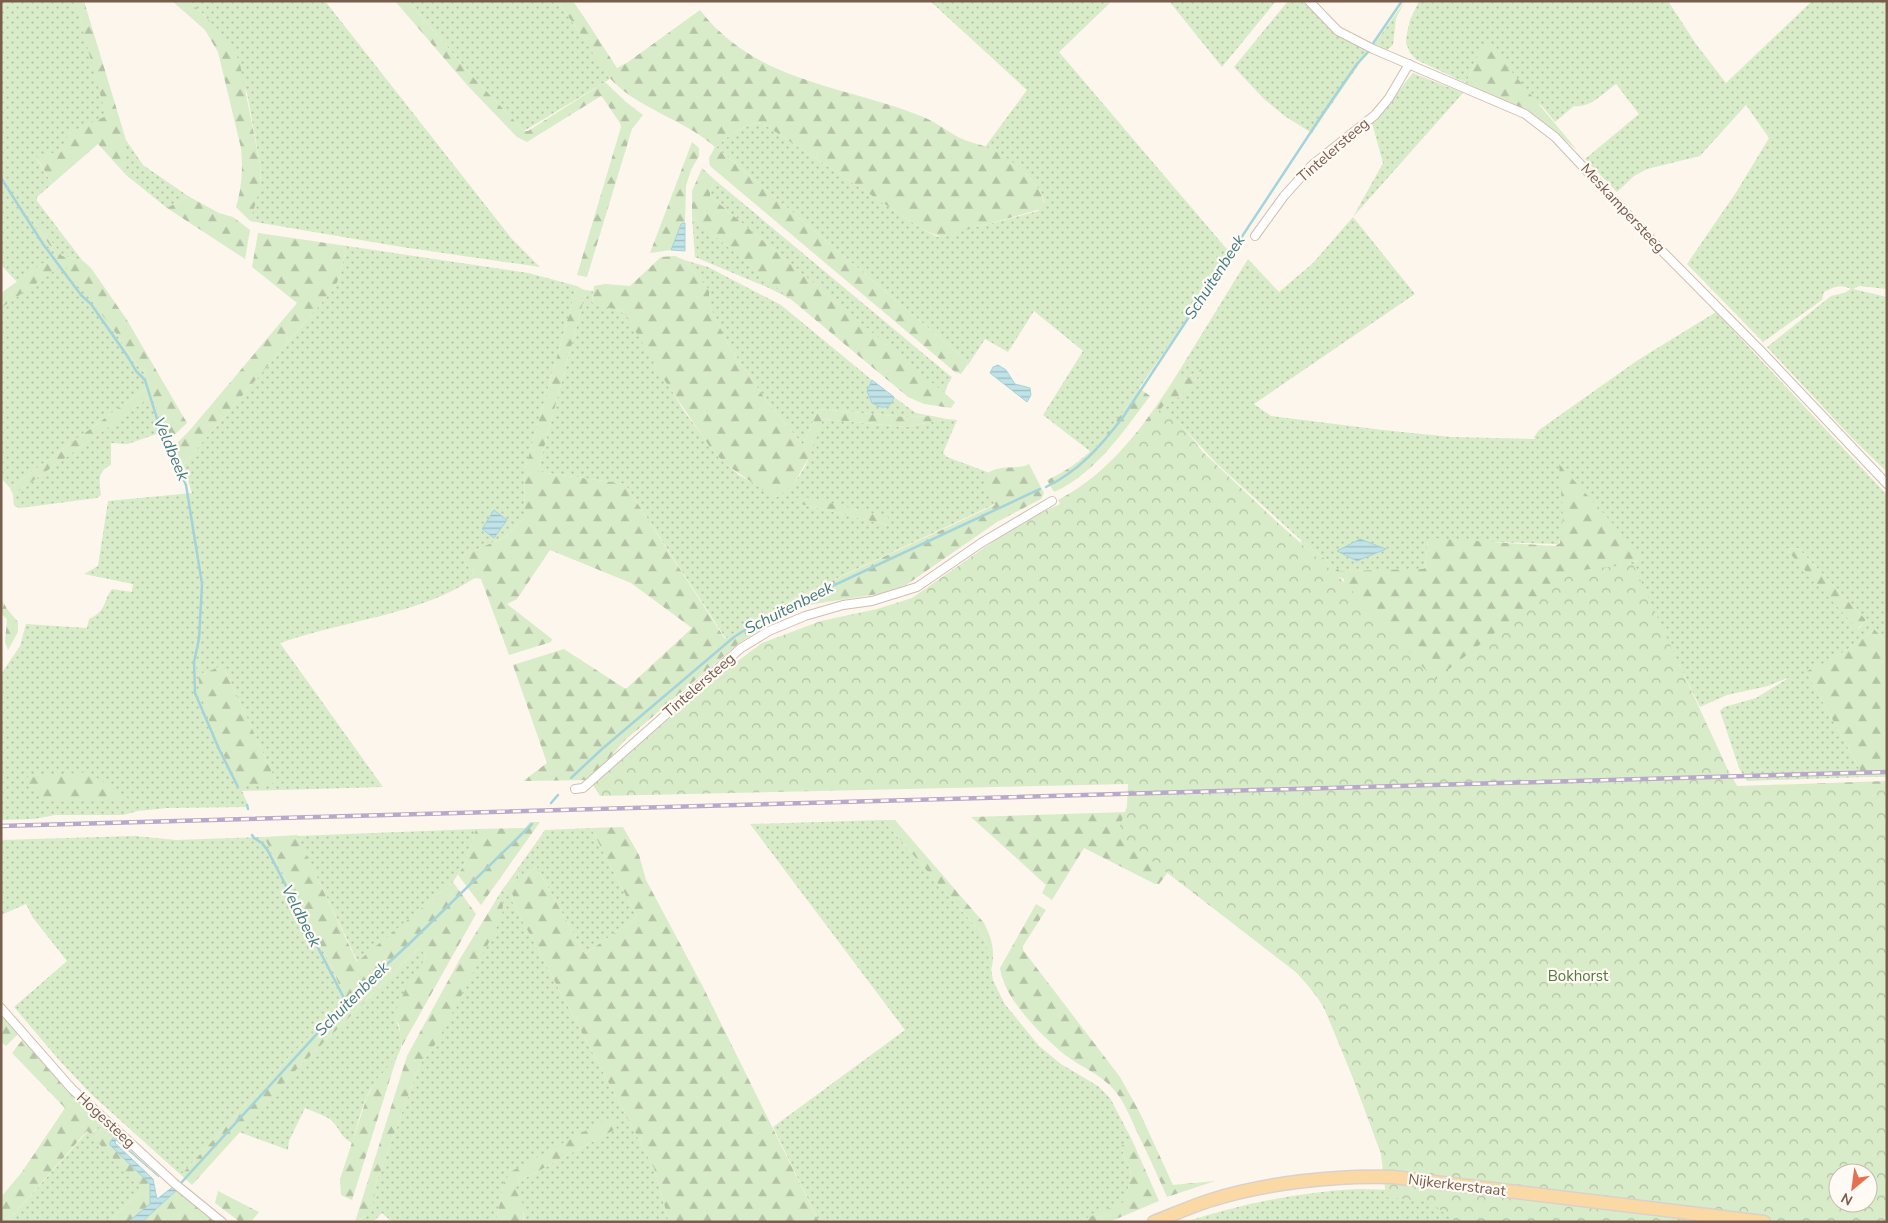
<svg xmlns="http://www.w3.org/2000/svg" width="1888" height="1223" font-family="'Nunito Sans',sans-serif">
<style>
.grass{fill:url(#grass-dots);fill-rule:evenodd}
.forest{fill:url(#forest-firs)}
.park{fill:url(#park-crowns);fill-rule:evenodd}
.water{fill:url(#water-rules);stroke:#a5d3da}
.lines{fill:none;stroke-linecap:round;stroke-linejoin:round}
.stream{stroke:#a5d3da;stroke-width:2.5}
.street-casing{stroke:#d1beb0;stroke-width:10}
.primary-casing{stroke:#dad1cd;stroke-width:15}
.street{stroke:#fff;stroke-width:8}
.primary{stroke:#fbd9a5;stroke-width:12}
.rail-casing{stroke:#b9a8c9;stroke-width:4.5}
.rail{stroke:#fffaf3;stroke-width:2.5;stroke-dasharray:8;stroke-linecap:butt}
.labels{text-anchor:middle;dominant-baseline:central;stroke-width:4.5;stroke-linejoin:round;paint-order:stroke}
.street-label{font-size:15px;fill:#7a5c4d;stroke:#fffaf3}
.park-label{font-size:15px;fill:#537a41;stroke:#fffaf3}
.water-label{font-size:16px;font-style:italic;fill:#437c86;stroke:#fffaf3}
</style>
<defs>
<pattern id="grass-dots" width="8" height="8" patternUnits="userSpaceOnUse" patternTransform="scale(1.25)"><rect width="8" height="8" fill="#d8ecc9"/><path d="M2 2h.1M6 6h.1" fill="none" stroke="#b4c2a5" stroke-width="1.8" stroke-linecap="round"/></pattern>
<pattern id="forest-firs" width="22" height="20" patternUnits="userSpaceOnUse" patternTransform="scale(1.25)"><rect width="22" height="20" fill="#d8ecc9"/><path d="M5 1l3.5 6h-7zM16 11l3.5 6h-7z" fill="#b4c2a5"/></pattern>
<pattern id="park-crowns" width="20" height="18" patternUnits="userSpaceOnUse" patternTransform="scale(1.25)"><rect width="20" height="18" fill="#d8ecc9"/><path d="M2 6a3 3 0 1 1 6 0M12 15a3 3 0 1 1 6 0" fill="none" stroke="#b4c2a5"/></pattern>
<pattern id="water-rules" width="6" height="5" patternUnits="userSpaceOnUse" patternTransform="scale(1.25)"><rect width="6" height="5" fill="#bfe3e8"/><path d="M0 2.5h6" fill="none" stroke="#a0bbbe"/></pattern>
</defs>
<rect width="100%" height="100%" fill="#fdf6ec"/>
<g class="grass">
<path d="M1,1H75L107,116L69,133L63,151L36,157L52,184L37,197V201L82,260L62,256L31,214L27,213L56,254L17,282L1,265Z"/>
<path d="M190,1H325L512,239L540,267L402,247L250,221L261,180L260,164L247,93L206,17Z"/>
<path d="M408,1H557L583,37L610,79L524,131L472,76Z"/>
<path d="M930,1H1112L1059,52L1231,254L1114,425L1091,452L1043,415L1083,351L1034,311L1008,352L985,339L968,365L967,361L716,147C728,136 745,123 762,123L924,230L938,237L1038,211L1044,202C1042,182 1003,153 985,147L1027,90Z"/>
<path d="M1169,1H1276L1222,67Z"/>
<path d="M1288,1H1302L1336,35L1368,51L1312,133L1286,117L1264,99L1234,67Z"/>
<path d="M1405,1L1396,18L1393,45L1387,50L1373,46Z"/>
<path d="M1419,1H1668L1696,44L1726,83L1812,1H1887V289L1859,286L1853,289L1887,297V472L1853,439L1767,347L1831,296L1844,293L1851,289C1841,284 1835,286 1824,292L1822,300L1763,342L1687,264L1737,191L1769,138L1746,105L1700,156L1647,169L1634,176L1617,192L1585,159L1639,114L1616,84C1603,93 1591,108 1574,106L1555,122L1542,106L1475,62L1466,83L1417,60L1410,53L1406,43L1407,33L1410,20Z"/>
<path d="M1413,73L1463,93L1353,217L1415,294L1254,404L1271,416L1383,430L1451,437L1535,439L1534,437L1539,430L1638,360L1716,312L1887,495V642L1874,629C1854,647 1831,660 1807,673L1864,777L1747,781L1739,768L1720,711L1724,707L1756,698L1790,677L1768,686L1727,695L1700,707L1629,562H1638L1559,465C1562,484 1569,529 1558,544L1428,540L1425,568L1423,570L1340,571L1302,541L1217,464L1164,407C1179,397 1193,387 1201,370L1184,379L1176,376L1248,259L1279,292L1313,263L1353,217L1383,163L1372,123ZM1798,548L1865,619V622L1858,629L1786,549Z"/>
<path d="M126,140L143,165L188,196L167,208L126,175Z"/>
<path d="M715,180L949,375L952,377L947,386L945,394L710,196V193Z"/>
<path d="M692,217L792,300L769,288L695,257Z"/>
<path d="M347,246L528,273L577,286L525,469L524,518L505,537L462,556L475,578C416,616 345,620 280,643L383,787L242,791L249,807L167,808L138,811L123,815H55L34,819L1,820V674L20,646L26,624L87,628L89,619C108,610 102,602 112,589L132,592L133,584L84,574L98,566L108,501L192,493L183,465L335,287L339,278ZM198,662L202,674L225,665V670L277,783L198,676Z"/>
<path d="M684,260L708,267L781,305L872,380L867,391L887,407L891,404L894,397L916,413L932,416L906,417L818,409L803,445L768,403L729,346L709,305V290Z"/>
<path d="M64,263L118,336L132,359L145,373L150,385L10,488L1,478V308Z"/>
<path d="M584,290L593,291L592,302L618,310L626,315L684,411L719,458L739,475L777,497L794,483L799,476L806,465L823,419L905,427L947,419L957,420L943,453L947,457L990,473C982,486 988,493 995,504L763,613L726,639L625,484L540,472L538,470L585,295ZM796,503L856,509L888,525Z"/>
<path d="M153,395L165,431L128,444L111,443V465C96,472 100,481 101,495L97,498L20,508L14,506L13,495Z"/>
<path d="M883,820L982,934L987,944L993,980L1004,1003L1039,1046L1061,1064L1098,1086L1110,1098L1132,1140L1121,1146L1124,1156L1131,1170L1126,1202L1078,1222H819L773,1127L905,1030L750,824Z"/>
<path d="M591,828L637,917L585,954L536,866L524,877L519,869L518,879L508,882L545,830Z"/>
<path d="M476,829L465,863L453,882L358,962L297,836Z"/>
<path d="M135,836L176,840L264,837L332,967L345,1000L287,1059L181,1175L91,1094L59,1060L14,1007L67,961L33,918L26,904L1,915V840Z"/>
<path d="M502,890L513,895L512,901L654,1168L669,1222H523L524,1213L514,1189L518,1182L614,1130L503,1187L496,1222H392L382,1213L373,1222H357C372,1213 373,1199 376,1183L420,1064L434,1046L503,901L496,900Z"/>
<path d="M421,949L425,955V959L395,1019C399,1026 403,1040 401,1048C397,1062 383,1071 375,1082C363,1099 358,1123 352,1143C340,1137 340,1128 331,1120C324,1115 314,1112 305,1108L289,1141L288,1150L239,1132L296,1070L417,950Z"/>
<path d="M102,1122L104,1127L95,1137L140,1188V1192L108,1222H7L88,1131L92,1134Z"/>
<path d="M1358,1189L1395,1190L1660,1222H1184C1242,1204 1298,1192 1358,1189Z"/>
</g>
<g class="forest">
<path d="M75,1H84L126,140V175L98,144L52,184L36,156L62,151L69,133L106,116Z"/>
<path d="M172,1H190L232,44L240,64L260,164L261,186L250,221L236,207C242,187 243,170 241,148L218,52L205,30Z"/>
<path d="M395,1H408L472,76L524,131H528L605,82L626,102L643,115L632,129L587,277L577,275L621,127L620,123L603,98L601,96L527,142L517,137L467,85Z"/>
<path d="M557,1H573L586,20L617,68L628,62L700,10C718,34 744,53 771,66C818,88 870,96 918,115C933,120 944,129 958,137C969,143 982,144 993,150C1008,156 1054,192 1041,209L941,237L924,230L762,123C745,123 728,136 716,147L967,361L968,364L961,374L955,372L710,166L709,158L715,147C687,122 649,112 620,88C604,75 595,56 584,39C576,26 566,14 557,1Z"/>
<path d="M1487,42L1577,150L1537,117L1466,83L1479,53Z"/>
<path d="M692,142L699,148V156L691,170L686,186L685,223L681,224L671,250L650,253Z"/>
<path d="M702,168L715,180L710,193V196L955,402L951,408L924,404L908,397L692,217V191Z"/>
<path d="M188,196L219,213L233,217L250,230L245,259L167,208Z"/>
<path d="M27,213H31L62,256L82,260L91,268L127,320L187,423L169,440L152,396L13,495L10,488L150,385L145,373L132,359L118,336L64,264L1,308V293L56,254Z"/>
<path d="M258,233L347,246L339,278L335,287L183,465L173,447L190,430L297,303L252,267Z"/>
<path d="M675,256L684,260L709,290V305L729,346L768,403L803,445L818,409L906,417L932,416L947,419L905,427L823,419L811,454L794,483L780,496L777,497L763,490L724,463L710,447L659,372L626,315L618,310L593,304L592,302L594,286L605,284L630,286L661,257Z"/>
<path d="M577,286L586,291L585,295L538,470L540,472L625,484L725,639L763,613L995,505C992,499 987,493 986,487C981,459 1018,472 1029,464L1044,493L1041,499L997,522L906,585L884,593L814,604L777,619L739,643L624,741L602,767L588,780L523,781L547,763L513,665L564,649L624,688H627L692,628L631,583L550,550L517,599L507,604L552,639L551,642L509,655L481,579L475,578L462,556L505,537L524,518L525,469Z"/>
<path d="M1202,369C1193,386 1180,397 1164,407L1198,445L1179,468L1074,514L1060,504L1058,500C1110,473 1145,425 1176,376L1185,379Z"/>
<path d="M1139,388L1150,396C1123,432 1096,473 1054,492L1047,480C1092,460 1112,428 1139,388Z"/>
<path d="M1559,464L1643,557L1642,561L1629,562L1631,566L1429,696L1345,591L1344,579L1336,576L1300,542L1302,541L1340,571L1423,569L1425,568L1428,540L1430,538L1555,546L1560,543L1563,517Z"/>
<path d="M800,496L888,517L889,523L888,525L796,503L794,501Z"/>
<path d="M1798,548L1865,619V622L1857,629L1786,549Z"/>
<path d="M1,598L7,609L18,622V632L8,650L5,642L7,619L1,614Z"/>
<path d="M1874,629L1887,642V777H1864L1807,673V671C1832,660 1854,647 1874,629Z"/>
<path d="M197,660L203,674L225,664V670L277,783L239,786C218,743 199,709 197,660Z"/>
<path d="M88,772L129,799L57,802L42,799L20,778Z"/>
<path d="M1887,781V789L1764,796L1737,789V786Z"/>
<path d="M1223,809H1288L1387,1158L1324,1008C1292,954 1226,915 1176,879L1169,871L1159,884H1155L1084,848L1052,900L1042,893L1046,885L971,817Z"/>
<path d="M883,820H895L984,923C992,938 996,954 991,970L987,944L982,934Z"/>
<path d="M530,822H540L481,905L458,875L465,863L476,829L525,828Z"/>
<path d="M623,827L639,855L646,880L703,987L819,1222H669L654,1168L512,901L513,895L502,890L508,882L518,879L519,868L524,877L536,866L585,954L637,917L591,828Z"/>
<path d="M297,835L357,962L453,882L476,914L402,1046L399,1025L395,1019L397,1008L406,988L425,959V955L421,949L417,950L296,1070L192,1185L181,1175L287,1059L345,1000L332,967L264,837Z"/>
<path d="M496,900L503,901L502,917L443,1031L434,1046L420,1064L376,1183L373,1203L375,1207L361,1219L355,1222L407,1056L461,957Z"/>
<path d="M1036,904L1046,910L1023,946V950L1120,1077L1140,1113L1173,1185L1215,1181L1167,1197C1158,1176 1148,1155 1138,1134C1131,1119 1125,1103 1115,1091C1101,1074 1082,1068 1065,1055C1042,1036 1004,999 1000,968Z"/>
<path d="M1,1015L18,1034L6,1046L1,1042Z"/>
<path d="M23,1039L75,1097L102,1122L91,1134L87,1131L7,1222H1V1197L22,1172L65,1108L12,1053Z"/>
<path d="M398,1055L395,1063L352,1200L341,1195L340,1179L367,1097L374,1083Z"/>
<path d="M609,1118L613,1120L616,1126L614,1130L518,1182L515,1189L524,1206L523,1222H496L504,1182L512,1171Z"/>
<path d="M104,1127L114,1137L110,1142V1145L150,1183V1204L128,1222H108L140,1192V1188L94,1138Z"/>
<path d="M1132,1140L1159,1201L1109,1222H1078L1126,1201L1131,1170L1124,1156L1121,1146Z"/>
<path d="M178,1189L216,1222H142Z"/>
<path d="M218,1191L259,1212L251,1222H240L215,1203Z"/>
</g>
<path class="park" d="M1164,405L1203,452L1276,521L1342,580L1435,680L1573,571L1633,564L1728,770L1739,789L1887,785V1222H1456L1430,1202L1386,1197L1381,1154L1354,1081L1323,1003L1297,973L1117,834L1127,806L1128,784L600,796L593,785L638,745L731,666L762,643L821,621L877,609L912,598L994,541L1032,517L1086,492L1128,447ZM1838,1173H1868V1203H1838Z"/>
<g class="water">
<path d="M685,223V251L671,250L681,224Z"/>
<path d="M998,365L1006,370L1015,384L1030,388L1031,395L1027,402L990,373L993,367Z"/>
<path d="M872,380L894,397C892,406 886,409 878,406L872,403L867,391Z"/>
<path d="M494,510L507,520L494,538L482,529Z"/>
<path d="M1360,539L1386,549L1357,561L1337,551Z"/>
<path d="M104,1127L159,1177L116,1140L115,1143L153,1179L157,1199L174,1186L178,1189L142,1222H128L150,1204V1184L110,1145V1142L114,1137Z"/>
</g>
<g class="lines">
<g class="stream">
<path d="M1372,45L1402,1"/>
<path d="M1,178L43,244L81,295L91,304L128,357L136,371L145,380L159,425L186,485L202,584L199,639L194,662L195,693L219,749L238,787"/>
<path d="M1046,487C1079,471 1101,446 1123,417L1328,106L1357,64L1369,51"/>
<path d="M571,778L602,749L734,637L766,617L1040,489"/>
<path d="M551,803L558,795"/>
<path d="M247,805L248,809"/>
<path d="M252,835L254,838L262,843L268,851L346,1002"/>
<path d="M181,1183L346,1002L410,943L532,824"/>
</g>
<defs>
<g id="street">
<path d="M1309,1L1338,31L1373,49L1525,114L1555,137L1662,251L1761,351L1887,484"/>
<path d="M1255,236L1284,196L1311,166L1375,115L1389,98L1409,64"/>
<path d="M575,789L583,788L741,648L769,631L805,616L843,605L872,601L917,587L981,543L1052,501"/>
<path d="M1,1008L72,1089L174,1183L222,1222"/>
</g>
<path id="primary" d="M1154,1222C1172,1215 1190,1207 1208,1201C1263,1183 1336,1175 1393,1177L1764,1222"/>
</defs>
<use href="#street" class="street-casing"/>
<use href="#primary" class="primary-casing"/>
<use href="#street" class="street"/>
<use href="#primary" class="primary"/>
<defs>
<path id="rail" d="M1,826L1887,772"/>
</defs>
<use href="#rail" class="rail-casing"/>
<use href="#rail" class="rail"/>
</g>
<g class="labels">
<g class="street-label">
<text transform="translate(1333 150) rotate(-41)">Tintelersteeg</text>
<text transform="translate(1623 208) rotate(47)">Meskampersteeg</text>
<text transform="translate(699 685) rotate(-41)">Tintelersteeg</text>
<text transform="translate(106 1120) rotate(43)">Hogesteeg</text>
<text transform="translate(1457 1185) rotate(7)">Nijkerkerstraat</text>
</g>
<g class="park-label">
<text x="1578" y="976">Bokhorst</text>
</g>
<g class="water-label">
<text transform="translate(1215 277) rotate(-57)">Schuitenbeek</text>
<text transform="translate(171 449) rotate(67)">Veldbeek</text>
<text transform="translate(789 608) rotate(-27)">Schuitenbeek</text>
<text transform="translate(301 916) rotate(63)">Veldbeek</text>
<text transform="translate(352 999) rotate(-45)">Schuitenbeek</text>
</g>
</g>
<rect width="1888" height="1223" fill="none" stroke="#7a5c4d" stroke-width="5"/>
<g transform="translate(1853 1188) rotate(209)"><circle r="24" fill="#fffaf3" stroke="#cabbb1"/>
<path d="M0-4L9 19L0 12L-9 19Z" fill="#e76f51"/>
<text y="-8" font-size="14" font-weight="bold" text-anchor="middle" fill="#7a5c4d">N</text>
</g>
</svg>
